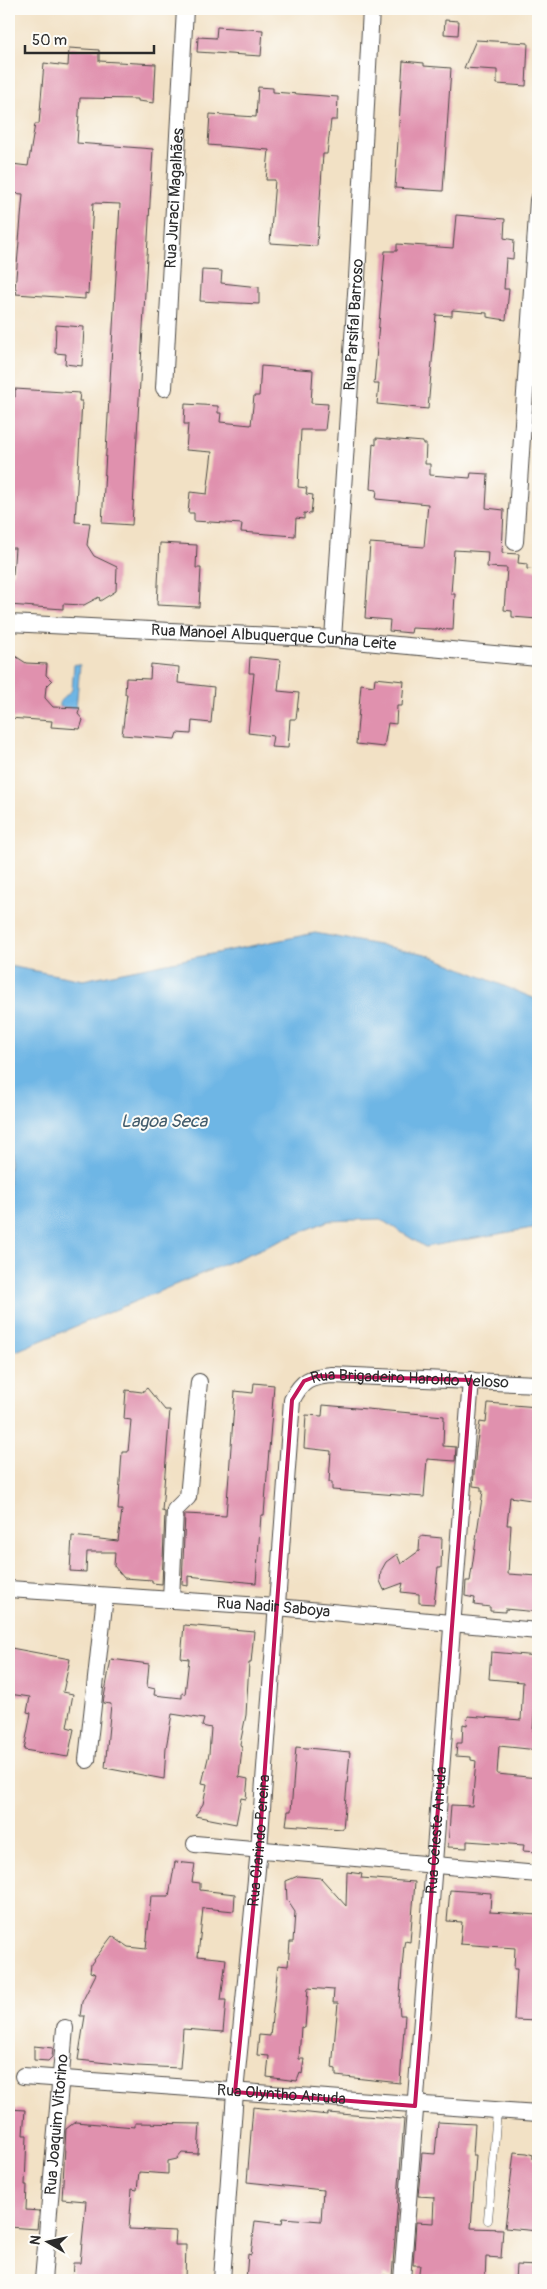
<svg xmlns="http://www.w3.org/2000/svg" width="547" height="2289" font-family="Pangolin,sans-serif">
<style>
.water{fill:#6eb6e5;stroke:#4c7088}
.building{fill:#e091ae}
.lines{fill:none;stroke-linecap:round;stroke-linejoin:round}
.service-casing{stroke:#494642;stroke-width:9}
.minor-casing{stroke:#494642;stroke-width:18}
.path{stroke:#494642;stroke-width:3;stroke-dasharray:1 4;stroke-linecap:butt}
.service{stroke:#fff;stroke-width:8}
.minor{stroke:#fff;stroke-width:16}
.marked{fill:none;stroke:#c2185b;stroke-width:4;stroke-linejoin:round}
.labels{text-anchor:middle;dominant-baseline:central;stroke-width:4;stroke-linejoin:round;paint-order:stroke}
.street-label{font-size:16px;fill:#2b2b2b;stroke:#fdfcf7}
.water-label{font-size:18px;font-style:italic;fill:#425c6c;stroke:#fdfcf7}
</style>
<rect width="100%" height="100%" fill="#fdfcf7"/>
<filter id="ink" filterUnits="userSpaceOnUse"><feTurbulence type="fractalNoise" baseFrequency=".02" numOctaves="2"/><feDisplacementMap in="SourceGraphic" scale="10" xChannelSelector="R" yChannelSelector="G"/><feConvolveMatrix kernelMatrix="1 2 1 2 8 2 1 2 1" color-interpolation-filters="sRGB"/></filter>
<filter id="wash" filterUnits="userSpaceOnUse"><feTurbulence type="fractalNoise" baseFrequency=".0096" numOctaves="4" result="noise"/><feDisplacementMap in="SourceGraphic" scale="20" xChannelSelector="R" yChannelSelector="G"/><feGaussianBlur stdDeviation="1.12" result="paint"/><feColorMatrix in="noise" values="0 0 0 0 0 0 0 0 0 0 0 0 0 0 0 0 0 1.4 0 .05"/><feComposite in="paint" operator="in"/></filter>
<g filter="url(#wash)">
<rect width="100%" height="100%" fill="#f2e1c5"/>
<g class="water">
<path d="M74,664L80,665L76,708L60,707V701L72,690Z"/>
<path d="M315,933L426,954L538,1000V1227L425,1247L380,1219L328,1221L9,1354V966L83,980Z"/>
</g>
<g id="blocks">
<g class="building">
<path d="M445,20L459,21L458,35L444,34Z"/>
<path d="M217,27L263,30L261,56L197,52L198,37L216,38Z"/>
<path d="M476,40L528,43L526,86L497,84V70L464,68Z"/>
<path d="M69,48L99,50V61L156,64L154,103L138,101V99L80,98L77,143L153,149L132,525L102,523L120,204L93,203L88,294L85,293V299L16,294L17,289H15L23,194L10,193L12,164L28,166L35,124H39L44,63L68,66Z"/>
<path d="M403,61L424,63V66L451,68L443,191L395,188Z"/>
<path d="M258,87L273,88V92L338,97L337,120H331L327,154H323L317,246L270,243L275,180H266L269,150L208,145L210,114L256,117Z"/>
<path d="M456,215L505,219L504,238L514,240L513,259L506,258L504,289H509L506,320L487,317V313L452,310V316L436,315L428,409L377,404L379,384H374L385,251H397V244L453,248Z"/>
<path d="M202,270L222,271L221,283L259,287V304L200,301Z"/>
<path d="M56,325L84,327L82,366L65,364L66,354L55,353Z"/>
<path d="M261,366L313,370L311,403L328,404L325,430H301L298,487L307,488L306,494L313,495L311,514L304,513V519L296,518L295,536L241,532L242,524L194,521V513H188L190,492L207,494L212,452L186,450L188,424H184L185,404L218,406V413H221L220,422L251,425L254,396H259Z"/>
<path d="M15,389L80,393L79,401H82L75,522L90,523L87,545L94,556L117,567L116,591L100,601L99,597L84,605L63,604V609L9,605V574L13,575L15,548H9V440L11,397H15Z"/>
<path d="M376,438L423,442V444H426L425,464H430V475L470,478L471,473L488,474L486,508L504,510L502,553L519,554L518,563L527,564V569L538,570V619L512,617V611L504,610L507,568L487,567L488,552L454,550L451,594H455L453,630L412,628L411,633L389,631L390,620L365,618L370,543L424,547L428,504L376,499L377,490L370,489L373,444L376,445Z"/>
<path d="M160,543L197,545L196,568H201L199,607L157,605Z"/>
<path d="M9,652L26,663L47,664L46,675L52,681L46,687L45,698L53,707L80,708L78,714L83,720L80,729L51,727L52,721L9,718Z"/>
<path d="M250,657L281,660L278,691L299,693L296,719H290L288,748L271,747L273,736L248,733L254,673H249Z"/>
<path d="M151,664L179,667L178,683L214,687L211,723L192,721L191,734L177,733L175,739L122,735L127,694H125L126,678L150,679Z"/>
<path d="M375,678L404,681L402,706H397L396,724L388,723L384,747L356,744L361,684L374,686Z"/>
<path d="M254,1383L274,1385L264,1515H261L256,1583L188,1576V1586L182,1585L185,1514L226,1516L235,1391L253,1393Z"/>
<path d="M147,1388L165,1410H170L162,1511L165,1512L162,1584L152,1583V1580L124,1578L114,1566L115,1552H87L86,1572L70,1571L72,1536L118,1541L122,1510H118L122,1452H128L131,1420L124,1419L126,1390L142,1392Z"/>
<path d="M488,1403L538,1407V1501L510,1497L507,1525H511L508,1574L538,1576V1612L505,1609V1612L490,1611V1607L474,1605L475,1598L465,1596L466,1581H470L483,1491H481V1487L473,1486L476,1448L480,1422L486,1423Z"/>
<path d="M323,1405L444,1416L443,1446L456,1447L455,1461L427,1459L424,1497L332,1490V1482H329L331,1451L304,1448L306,1415L322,1416Z"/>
<path d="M420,1536L442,1538L441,1568H438L434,1604L419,1603V1594L401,1592L403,1583L384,1590L380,1581L381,1571L386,1562L397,1554L401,1564L419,1551Z"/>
<path d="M184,1625L254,1631L251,1663H249L246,1715L240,1744L242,1748L239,1777L248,1779L246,1799L241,1798L236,1824L195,1816L203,1804L207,1784L202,1783L209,1754L211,1728L202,1726L204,1719L172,1714L166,1748L164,1779L105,1768L111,1704L103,1703L111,1659L149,1664L147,1687L155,1689L154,1695L182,1698V1693L185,1694L189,1659L181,1658Z"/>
<path d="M11,1648L70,1659L63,1692L73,1694L67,1727L74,1729L68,1757L24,1750L31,1713L27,1712L30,1697L9,1694Z"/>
<path d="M491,1652L538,1656V1692H536L533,1731H538V1750L499,1746L497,1774L538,1778L537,1852L523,1851L524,1845L467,1841V1848L448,1847L451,1805L472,1806L476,1761L471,1760V1757L456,1756L457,1743H462L463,1724L467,1725L468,1716L521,1720L523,1682L489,1679Z"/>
<path d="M296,1747L350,1752L343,1829L286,1825L288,1811H291Z"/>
<path d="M175,1862L195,1864L192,1882L200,1883V1890L235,1894L234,1911L203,1908L198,1956L226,1959L221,2000H226L223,2032L183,2029L180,2068L137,2066L78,2060L85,2016H80L82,2002L96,1974L90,1972L91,1964L112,1936L128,1947L146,1949L151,1896H169Z"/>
<path d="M347,1872L362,1874L361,1878L415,1882L410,1942L405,1941L404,1945L399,2005L400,2015H405L400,2083L336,2076V2069L332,2068L338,2003H333L334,1990L308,1988L305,2028L301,2027L299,2059H304L302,2074L300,2073L297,2081L267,2077L269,2056L257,2055L259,2035L270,2036L278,1965L288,1966L290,1942H293L295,1912L287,1900L286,1881L298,1876L321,1878L346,1906Z"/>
<path d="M450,1890L491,1893L490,1912L538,1915V2021L514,2020L517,1969H514L515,1948L460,1944L462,1922L447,1921Z"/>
<path d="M34,2046L53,2048L52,2057L48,2061L34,2060Z"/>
<path d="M253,2107L328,2115V2113L404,2119L392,2277L384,2275L383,2280H246L248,2254L251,2255L255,2221L282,2224L283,2218L321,2221L323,2190L247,2182Z"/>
<path d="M9,2109L25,2110L23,2135H27L25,2185H27L26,2210L39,2211L37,2229L9,2227Z"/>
<path d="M75,2122L135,2127V2123L200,2124L198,2154L182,2153L177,2159L168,2161V2174L139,2172L137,2190L132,2189L129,2229L176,2231L175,2245H186L185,2280H72L73,2263H80L86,2201L62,2199L66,2129Z"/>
<path d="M438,2122L475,2124L473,2155H476L471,2228L503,2229L501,2258L486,2257L485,2280H418L420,2265H413L416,2222L433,2223L434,2197L418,2196L422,2153L435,2154Z"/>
<path d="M514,2152L527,2153L533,2155V2159H538V2231L505,2228Z"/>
<path d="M516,2265L538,2266V2280H515Z"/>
</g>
</g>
</g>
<g filter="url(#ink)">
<use href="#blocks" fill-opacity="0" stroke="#494642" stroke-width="1"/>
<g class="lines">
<defs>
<path id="service" d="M488,2220L497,2111"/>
<g id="minor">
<path id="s1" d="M164,388L185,9"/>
<path d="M515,542L538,200"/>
<path id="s2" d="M9,623L333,639L538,658"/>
<path id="s3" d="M333,639L357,278L371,9"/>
<path id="s4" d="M9,1589L277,1607L538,1631"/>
<path d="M171,1600L175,1510L188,1497L199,1382"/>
<path d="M87,1760L105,1596"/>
<path d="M195,1844L538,1874"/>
<path id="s5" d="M23,2076L538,2113"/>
<path id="s6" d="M43,2280L65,2028"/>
<path id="s7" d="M222,2280L235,2092L259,1849L292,1400C302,1380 310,1377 332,1375L538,1384"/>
<path id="s8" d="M402,2280L471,1380"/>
</g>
</defs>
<use href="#service" class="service-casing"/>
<use href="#minor" class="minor-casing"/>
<path class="path" d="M9,352L11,307"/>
<use href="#service" class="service"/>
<use href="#minor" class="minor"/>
</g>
</g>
<path class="marked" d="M317,1376L471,1380L415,2106L235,2092L259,1849L292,1400L304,1381Z"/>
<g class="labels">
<g class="street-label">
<text stroke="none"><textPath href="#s1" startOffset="190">Rua Juraci Magalhães</textPath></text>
<text stroke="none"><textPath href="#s3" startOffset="315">Rua Parsifal Barroso</textPath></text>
<text stroke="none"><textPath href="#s2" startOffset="265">Rua Manoel Albuquerque Cunha Leite</textPath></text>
<text stroke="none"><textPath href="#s7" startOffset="1011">Rua Brigadeiro Haroldo Veloso</textPath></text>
<text stroke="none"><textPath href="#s4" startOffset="265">Rua Nadir Saboya</textPath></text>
<text stroke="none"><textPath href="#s8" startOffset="451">Rua Celeste Arruda</textPath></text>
<text stroke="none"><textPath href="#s7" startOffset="441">Rua Clarindo Pereira</textPath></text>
<text stroke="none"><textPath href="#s5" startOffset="259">Rua Olyntho Arruda</textPath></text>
<text stroke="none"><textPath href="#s6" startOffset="156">Rua Joaquim Vitorino</textPath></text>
</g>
<g class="water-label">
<text x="164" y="1121">Lagoa Seca</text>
</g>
</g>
<rect width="547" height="2289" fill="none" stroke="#fdfcf7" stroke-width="30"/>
<g transform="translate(48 2242) rotate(279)" stroke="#fdfcf7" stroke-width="4" paint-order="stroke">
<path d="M0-4L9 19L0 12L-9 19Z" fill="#2b2b2b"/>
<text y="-8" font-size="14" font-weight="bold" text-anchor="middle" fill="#2b2b2b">N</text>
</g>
<path d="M25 45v8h129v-8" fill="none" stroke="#2b2b2b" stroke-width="2.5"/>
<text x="32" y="45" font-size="15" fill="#2b2b2b" stroke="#fdfcf7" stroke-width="4" paint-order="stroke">50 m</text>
</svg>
